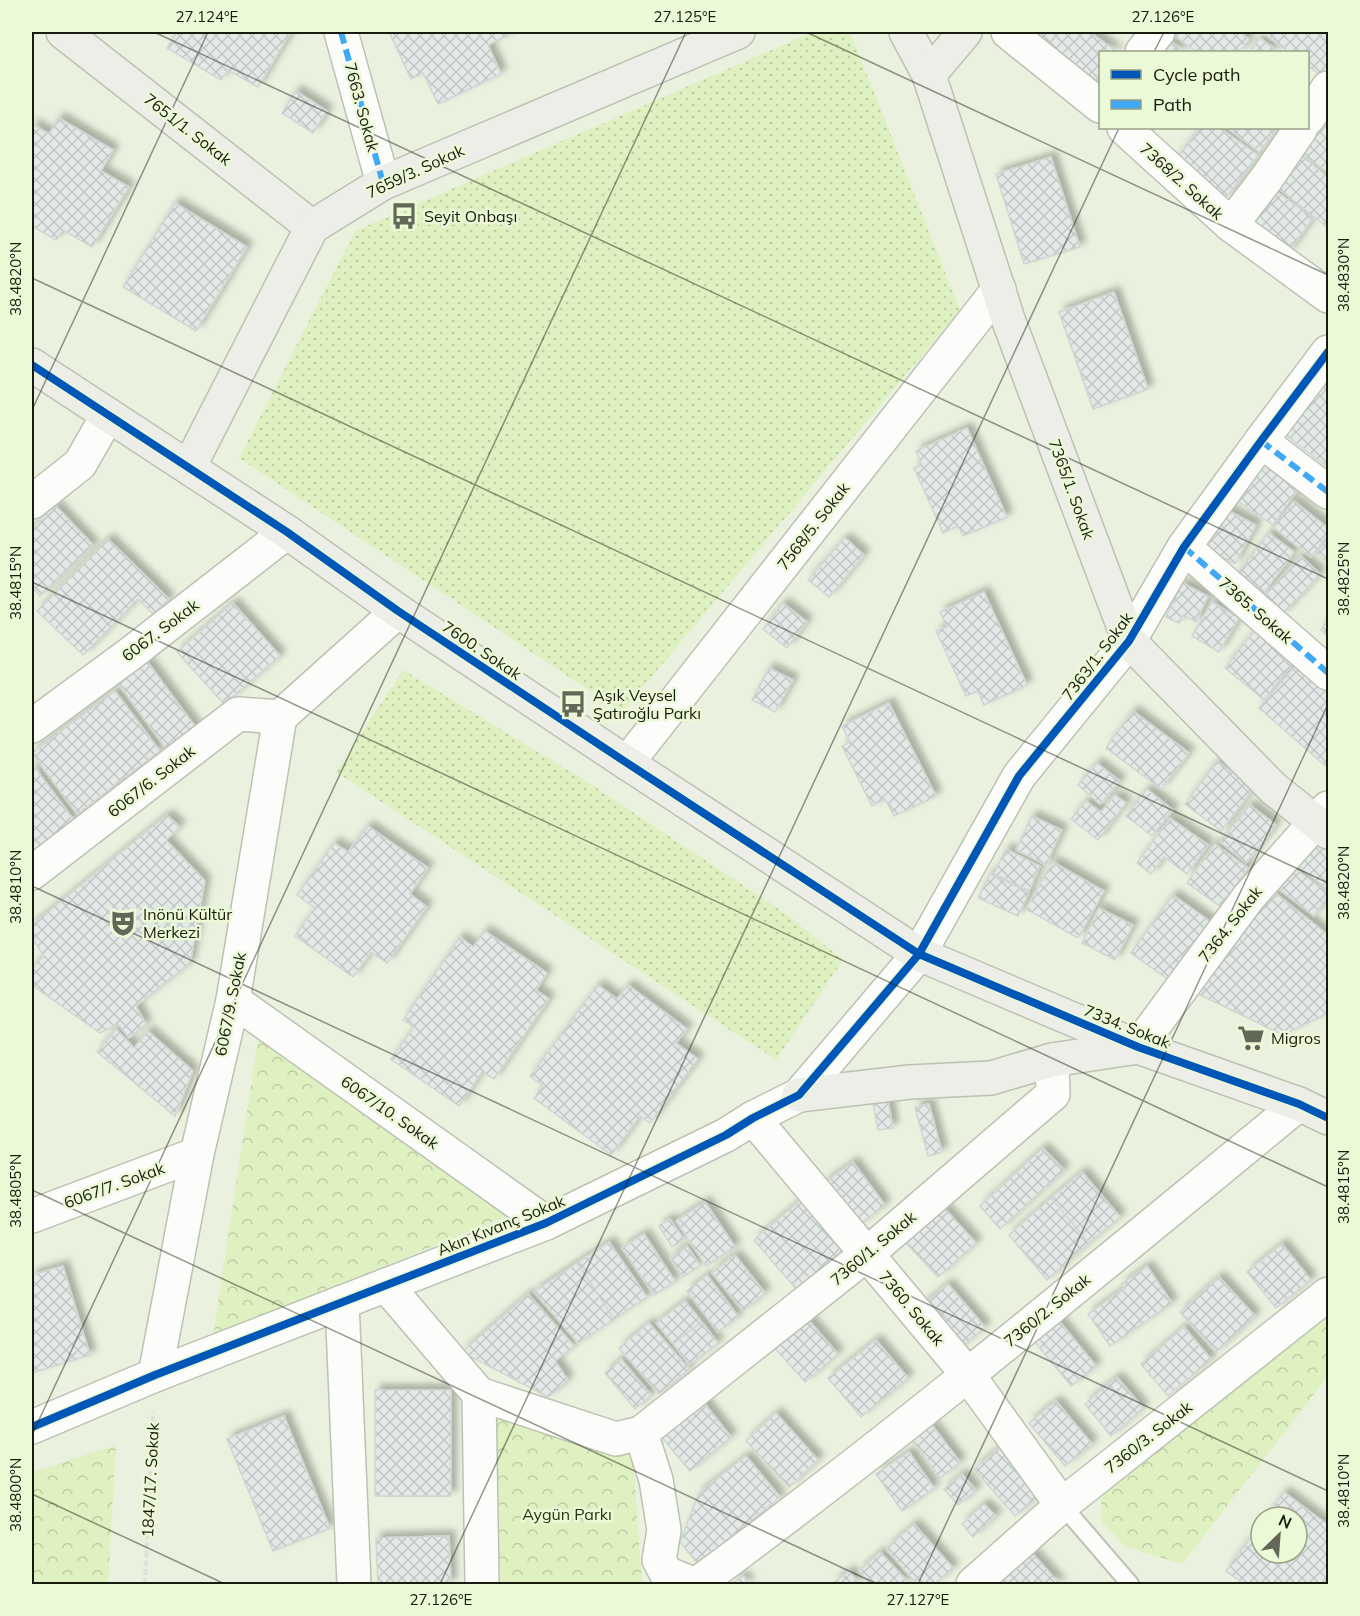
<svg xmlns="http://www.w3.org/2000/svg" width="1360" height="1616" font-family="Mulish,sans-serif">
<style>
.grass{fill:url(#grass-dots)}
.forest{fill:url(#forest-crowns)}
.building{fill:url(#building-cross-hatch);stroke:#cfd6d3;stroke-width:1.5;filter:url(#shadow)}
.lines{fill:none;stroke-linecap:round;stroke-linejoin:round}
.lane-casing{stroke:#bcc2b3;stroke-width:20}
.street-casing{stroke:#bcc2b3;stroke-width:36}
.secondary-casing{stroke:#bcc2b3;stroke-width:36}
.path{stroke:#dfe1db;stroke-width:4;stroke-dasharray:6 3;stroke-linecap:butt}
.lane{stroke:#fcfdfa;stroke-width:16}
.street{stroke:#fcfdfa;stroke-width:33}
.secondary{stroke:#edeee8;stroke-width:33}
.quiet{stroke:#3fa9f5;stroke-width:6;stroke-dasharray:12 6;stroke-linecap:butt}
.cycleway-casing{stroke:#ebf9d6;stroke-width:11}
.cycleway{stroke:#0057b8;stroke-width:8}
.ticks{fill:none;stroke:#181c10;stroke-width:1.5;stroke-opacity:0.45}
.labels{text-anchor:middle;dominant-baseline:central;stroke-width:5;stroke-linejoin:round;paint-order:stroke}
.street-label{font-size:16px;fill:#181c10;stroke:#ebf9d6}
.poi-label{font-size:16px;fill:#181c10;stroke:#ebf9d6;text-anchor:start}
.park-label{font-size:16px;fill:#293511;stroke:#ebf9d6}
.neatline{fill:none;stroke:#181c10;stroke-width:2}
.ticks-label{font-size:15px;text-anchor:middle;fill:#181c10}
</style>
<defs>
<pattern id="grass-dots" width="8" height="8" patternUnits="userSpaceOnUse" patternTransform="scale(1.5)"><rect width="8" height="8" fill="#dff0c1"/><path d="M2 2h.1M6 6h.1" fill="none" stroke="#bfcda5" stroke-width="1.8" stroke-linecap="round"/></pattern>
<pattern id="forest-crowns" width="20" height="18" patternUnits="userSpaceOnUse" patternTransform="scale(1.5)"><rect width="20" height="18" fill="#dff0c1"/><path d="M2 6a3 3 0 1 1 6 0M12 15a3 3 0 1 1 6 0" fill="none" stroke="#bfcda5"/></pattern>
<pattern id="building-cross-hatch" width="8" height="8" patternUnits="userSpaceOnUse" patternTransform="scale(1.5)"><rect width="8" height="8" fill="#e3e9e7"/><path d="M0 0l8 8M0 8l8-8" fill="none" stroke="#c2c7c5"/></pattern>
<filter id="shadow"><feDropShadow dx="5.5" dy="-5.5" stdDeviation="3" flood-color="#0004"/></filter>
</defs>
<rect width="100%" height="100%" fill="#eaf1de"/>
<g class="grass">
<path d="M813,32H850L960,310L622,712L239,458L355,231Z"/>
<path d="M403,670L589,783L786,914L843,960L776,1060L336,772Z"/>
</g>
<g class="forest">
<path d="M259,1032L519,1211L213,1336Z"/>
<path d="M1328,1318V1376L1182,1564L1126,1547L1102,1522L1101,1501L1107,1483Z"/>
<path d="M494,1418L633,1455L642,1584H500Z"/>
<path d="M116,1445L108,1584H32V1472Z"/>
</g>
<g class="building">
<path d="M177,32H291L258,87L228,70L221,80L167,48Z"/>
<path d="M389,32H507L509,35L488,45L501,74L438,104L423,73L411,79Z"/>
<path d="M1021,32H1090L1117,52H1100V75L1091,87Z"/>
<path d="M1174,32H1239L1249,39L1240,52H1197L1172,34Z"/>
<path d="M1264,32H1328V71L1324,78L1308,66V52H1289L1263,33Z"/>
<path d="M1260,38L1278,52H1249Z"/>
<path d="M1169,40L1185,52H1159Z"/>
<path d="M296,91L327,111L313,133L282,113Z"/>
<path d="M1328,117V173L1299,152Z"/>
<path d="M59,118L113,150L101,171L129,187L92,247L63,230L56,240L32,226V124L49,134Z"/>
<path d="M1200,128H1220L1258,155L1225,199L1174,162Z"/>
<path d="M1227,128H1278L1259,152Z"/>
<path d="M1298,153L1328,177V228L1273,184Z"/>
<path d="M1051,157L1080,247L1024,264L996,174Z"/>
<path d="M1272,188L1313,218L1288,253L1246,223Z"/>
<path d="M175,203L247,247L196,331L123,287Z"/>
<path d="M1114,292L1148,389L1093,409L1059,312Z"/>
<path d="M1321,382L1328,388V463L1326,466L1282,432Z"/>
<path d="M967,428L1007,517L963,536L958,526L943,533L914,468L922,465L916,451Z"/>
<path d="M1268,455L1304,481L1273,525L1236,500Z"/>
<path d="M1294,501L1328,528V535L1311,557L1273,527Z"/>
<path d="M55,505L93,545L40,596L32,587V528Z"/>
<path d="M1225,509L1256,525L1235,564L1204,547Z"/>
<path d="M1269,533L1294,552L1261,597L1235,577Z"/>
<path d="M845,538L864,555L829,597L808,580Z"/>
<path d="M108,539L169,599L154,615L138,599L83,655L37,611Z"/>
<path d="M1328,539V563L1316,553Z"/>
<path d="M1301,556L1320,574L1282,615L1263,597Z"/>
<path d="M1182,583L1208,596L1196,622L1183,615L1179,623L1166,617Z"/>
<path d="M984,592L1027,685L984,705L978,691L966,696L936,631L947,627L940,612Z"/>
<path d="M1212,602L1239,618L1219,652L1192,636Z"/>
<path d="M233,603L280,656L224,704L177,652Z"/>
<path d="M783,603L807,622L787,648L763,629Z"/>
<path d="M1328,620V636L1321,630Z"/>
<path d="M1255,630L1295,661L1264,700L1225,668Z"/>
<path d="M1301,659L1328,682V768L1259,708Z"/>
<path d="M146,660L200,733L170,754L117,682Z"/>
<path d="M769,668L793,680L775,712L752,700Z"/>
<path d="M115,691L160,751L77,814L32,753Z"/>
<path d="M889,703L936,796L894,816L885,799L872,806L842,746L850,742L842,726Z"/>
<path d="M1133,711L1189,753L1161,789L1106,748Z"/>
<path d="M1217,761L1254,788L1221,831L1185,804Z"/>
<path d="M1097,763L1120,781L1100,804L1078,785Z"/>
<path d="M32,764L74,820L32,853Z"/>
<path d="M1147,789L1173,810L1152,836L1126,816Z"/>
<path d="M1115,795L1126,803L1098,840L1071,819L1086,801L1101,812Z"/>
<path d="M1250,805L1276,825L1246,863L1220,842Z"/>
<path d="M167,815L180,827L166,840L205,881L190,963L136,1006L146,1024L129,1038L118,1024L100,1033L32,985V968L44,956L32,938V925Z"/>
<path d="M1032,816L1062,830L1046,865L1016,850Z"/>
<path d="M1170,818L1208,845L1187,874L1164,857L1151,874L1137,863Z"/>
<path d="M368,826L428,868L410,894L427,907L387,963L371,952L353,977L295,936L315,908L297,895L334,843L348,852Z"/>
<path d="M1317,841L1328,851V890L1298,866Z"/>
<path d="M1215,844L1248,868L1221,907L1187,883Z"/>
<path d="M1006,849L1040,866L1029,891L994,874Z"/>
<path d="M1053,862L1104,891L1078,938L1026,909Z"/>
<path d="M1294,868L1328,893V896L1314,916L1279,889Z"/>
<path d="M990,874L1029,892L1018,916L978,898Z"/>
<path d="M1274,892L1328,935V1013L1283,1035L1194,992Z"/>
<path d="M1173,895L1215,925L1173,983L1131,953Z"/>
<path d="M1099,908L1133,925L1115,960L1082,943Z"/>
<path d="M485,931L547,973L536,990L549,999L494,1079L482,1072L459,1106L391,1059L414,1027L403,1020L460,937L473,947Z"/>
<path d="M598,985L617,999L628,985L687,1029L676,1043L698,1059L650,1123L640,1116L611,1155L534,1098L543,1086L530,1076Z"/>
<path d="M116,1029L134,1048L148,1031L193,1071L175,1116L97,1052Z"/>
<path d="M888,1100L893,1128L878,1130L873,1102Z"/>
<path d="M929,1104L942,1152L928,1156L915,1107Z"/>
<path d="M1043,1148L1064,1170L1000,1229L980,1206Z"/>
<path d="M853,1162L885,1205L856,1227L823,1184Z"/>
<path d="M1082,1172L1120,1217L1089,1243L1051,1198Z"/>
<path d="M803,1198L846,1247L797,1290L754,1240Z"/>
<path d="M1051,1198L1089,1243L1047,1280L1009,1235Z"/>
<path d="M705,1202L735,1247L706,1266L676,1221Z"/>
<path d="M944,1208L976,1243L938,1277L906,1243Z"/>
<path d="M670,1219L684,1239L672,1247L659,1226Z"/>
<path d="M644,1234L675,1281L654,1295L622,1248Z"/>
<path d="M609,1242L647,1297L614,1319L577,1263Z"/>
<path d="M1282,1244L1311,1280L1276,1308L1247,1272Z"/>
<path d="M687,1246L700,1265L683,1277L670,1258Z"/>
<path d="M735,1255L765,1293L743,1311L712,1273Z"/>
<path d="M577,1263L614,1319L578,1343L534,1292Z"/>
<path d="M63,1266L90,1355L32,1373V1275Z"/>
<path d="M1147,1266L1172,1303L1110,1346L1088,1314L1125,1288L1122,1284Z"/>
<path d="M707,1275L738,1316L718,1332L687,1291Z"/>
<path d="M1219,1277L1255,1316L1216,1352L1180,1312Z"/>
<path d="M948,1284L985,1327L956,1351L919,1308Z"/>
<path d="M528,1294L574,1346L555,1361L568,1380L548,1397L462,1352Z"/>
<path d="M685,1301L702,1322L673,1344L656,1323Z"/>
<path d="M1054,1315L1096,1366L1071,1386L1029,1335Z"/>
<path d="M806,1317L838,1354L805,1382L773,1346Z"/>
<path d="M702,1322L718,1343L689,1365L673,1344Z"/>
<path d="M649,1323L689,1369L659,1394L619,1348Z"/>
<path d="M1184,1327L1211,1359L1168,1396L1141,1364Z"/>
<path d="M876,1340L908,1378L861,1417L828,1378Z"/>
<path d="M621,1359L651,1395L635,1409L605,1373Z"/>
<path d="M1117,1377L1143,1408L1111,1436L1085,1404Z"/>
<rect x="375" y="1390" width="76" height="106"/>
<path d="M701,1399L731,1437L690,1471L659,1434Z"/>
<path d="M1056,1401L1092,1444L1065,1466L1029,1423Z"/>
<path d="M776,1413L818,1460L789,1487L746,1441Z"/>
<path d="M284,1416L330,1528L273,1551L227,1439Z"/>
<path d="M932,1425L960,1462L940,1478L912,1440Z"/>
<path d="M1004,1444L1044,1492L1015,1516L974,1469Z"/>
<path d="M909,1452L934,1488L902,1511L876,1474Z"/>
<path d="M746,1456L780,1497L698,1564L680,1542L699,1493Z"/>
<path d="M962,1474L976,1490L958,1505L944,1489Z"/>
<path d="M1284,1492L1328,1525V1577L1323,1584H1244L1226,1571L1261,1523V1553H1297V1517H1266Z"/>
<path d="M984,1504L996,1516L973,1537L962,1524Z"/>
<path d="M914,1524L953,1568L934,1584H917L886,1549Z"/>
<path d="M449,1536L451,1584H378L376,1538Z"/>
<path d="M880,1552L910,1584H871L859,1571Z"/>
<path d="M1032,1553L1060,1584H997Z"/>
<path d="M849,1571L859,1584H832Z"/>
<path d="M743,1576L749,1584H731Z"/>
</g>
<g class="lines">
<defs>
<path id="lane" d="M1062,1505L1130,1584"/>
<g id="street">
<path d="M341,32L383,183"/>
<path d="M1008,32L1100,106"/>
<path d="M1142,52L1158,32"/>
<path d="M1308,118L1328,88"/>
<path d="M1124,128L1231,225L1328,296"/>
<path d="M1231,225L1267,178L1301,128"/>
<path d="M1261,441L1328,492"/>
<path d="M32,502L80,464L108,415"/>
<path d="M1184,547L1328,673"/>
<path d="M32,726L130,654L287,532"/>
<path d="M627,763L999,289"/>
<path d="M32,873L238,714L280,717"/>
<path d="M233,1000L546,1223"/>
<path d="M1138,1047L1248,898L1328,808"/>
<path d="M753,1118L968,1375L1062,1505"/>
<path d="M32,1216L197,1154"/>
<path d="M386,1285L479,1394L482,1584"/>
<path d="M342,1302L354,1584"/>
<path d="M155,1375L197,1154L233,1000L280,717L398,611"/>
<path d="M479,1394L616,1439L641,1433L867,1254L1053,1094L1052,1060"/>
<path d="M32,1427L155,1375L546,1223L726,1135L753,1118L799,1095L919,954L1019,776L1129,641L1184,547L1261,441L1328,352"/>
<path d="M641,1433L656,1480L664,1530L659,1560L666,1573L693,1584"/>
<path d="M697,1584C904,1432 1100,1267 1299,1104"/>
<path d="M973,1584L1062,1505L1328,1294"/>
</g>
<g id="secondary">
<path d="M63,32L312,227"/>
<path d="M906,32L929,75L1008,319L1129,641L1273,788L1328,832"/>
<path d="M929,75L965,32"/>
<path d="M32,365L287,532L398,611L627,763L919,954L1138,1047L1299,1104L1328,1118"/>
<path d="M189,467L312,227L383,183L738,32"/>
<path d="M799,1095L910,1082L991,1078L1052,1060L1138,1047"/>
</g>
</defs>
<use href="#lane" class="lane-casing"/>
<use href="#street" class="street-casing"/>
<use href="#secondary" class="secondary-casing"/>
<path class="path" d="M145,1584L153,1412"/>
<use href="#lane" class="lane"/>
<use href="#street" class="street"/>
<use href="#secondary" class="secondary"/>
<g class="quiet">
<path d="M341,32L383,183"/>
<path d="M1261,441L1328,492"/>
<path d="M1184,547L1328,673"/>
</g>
<defs>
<g id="cycleway">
<path d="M32,365L287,532L398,611L627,763L919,954L1138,1047L1299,1104L1328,1118"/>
<path d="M32,1427L155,1375L546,1223L726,1135L753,1118L799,1095L919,954L1019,776L1129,641L1184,547L1261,441L1328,352"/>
</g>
</defs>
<use href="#cycleway" class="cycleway-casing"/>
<use href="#cycleway" class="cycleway"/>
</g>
<path class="ticks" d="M154,32L1328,579M806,32L1328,275M1154,52L1164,32M32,278L1328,883M32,410L208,32M32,582L1328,1187M32,886L1328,1491M32,1190L877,1584M32,1435L686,32M32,1494L225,1584M440,1584L1119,128M918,1584L1328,704"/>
<defs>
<symbol id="bus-bare" viewBox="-9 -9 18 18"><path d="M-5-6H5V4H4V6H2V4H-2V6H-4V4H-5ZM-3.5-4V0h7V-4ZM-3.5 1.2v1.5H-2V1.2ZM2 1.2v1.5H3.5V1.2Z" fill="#626758" stroke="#ebf9d6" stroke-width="2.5" paint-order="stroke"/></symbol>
<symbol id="theatre-bare" viewBox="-9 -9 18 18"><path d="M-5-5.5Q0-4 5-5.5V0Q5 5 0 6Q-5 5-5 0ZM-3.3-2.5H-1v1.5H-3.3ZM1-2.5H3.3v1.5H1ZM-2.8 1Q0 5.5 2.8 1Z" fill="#626758" stroke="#ebf9d6" stroke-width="2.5" paint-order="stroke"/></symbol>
<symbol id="supermarket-bare" viewBox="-9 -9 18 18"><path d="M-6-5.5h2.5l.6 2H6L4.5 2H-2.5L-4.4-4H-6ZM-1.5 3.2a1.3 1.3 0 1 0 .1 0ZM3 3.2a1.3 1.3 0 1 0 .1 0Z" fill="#626758" stroke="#ebf9d6" stroke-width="2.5" paint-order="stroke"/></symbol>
</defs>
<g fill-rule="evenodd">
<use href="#bus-bare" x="385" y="197" width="38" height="38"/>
<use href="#bus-bare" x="554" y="685" width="38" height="38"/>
<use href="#theatre-bare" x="104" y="904" width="38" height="38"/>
<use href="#supermarket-bare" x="1232" y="1019" width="38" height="38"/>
</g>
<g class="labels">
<g class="street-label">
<text transform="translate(362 107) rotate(75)">7663. Sokak</text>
<text transform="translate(188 129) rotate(38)">7651/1. Sokak</text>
<text transform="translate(415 171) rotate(-25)">7659/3. Sokak</text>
<text transform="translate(1182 181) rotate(42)">7368/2. Sokak</text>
<text transform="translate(1072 489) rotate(70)">7365/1. Sokak</text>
<text transform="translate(813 526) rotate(-52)">7568/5. Sokak</text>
<text transform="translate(1256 610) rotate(41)">7365. Sokak</text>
<text transform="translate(160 630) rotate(-37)">6067. Sokak</text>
<text transform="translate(482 650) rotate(34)">7600. Sokak</text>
<text transform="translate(1097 656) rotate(-53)">7363/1. Sokak</text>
<text transform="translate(151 781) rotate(-38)">6067/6. Sokak</text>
<text transform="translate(1230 924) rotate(-52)">7364. Sokak</text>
<text transform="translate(230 1004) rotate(-79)">6067/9. Sokak</text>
<text transform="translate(1127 1026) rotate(22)">7334. Sokak</text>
<text transform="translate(390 1112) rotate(35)">6067/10. Sokak</text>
<text transform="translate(114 1185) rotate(-20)">6067/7. Sokak</text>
<text transform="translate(501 1225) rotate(-22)">Akın Kıvanç Sokak</text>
<text transform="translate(873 1248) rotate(-40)">7360/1. Sokak</text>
<text transform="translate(912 1308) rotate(50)">7360. Sokak</text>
<text transform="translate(1047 1310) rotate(-39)">7360/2. Sokak</text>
<text transform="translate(1148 1437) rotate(-38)">7360/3. Sokak</text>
<text transform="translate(150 1480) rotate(-87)">1847/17. Sokak</text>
</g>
<g class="poi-label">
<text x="424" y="216">Seyit Onbaşı</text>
<text x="593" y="695">Aşık Veysel<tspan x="593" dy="18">Şatıroğlu Parkı</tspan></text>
<text x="143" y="914">Inönü Kültür<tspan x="143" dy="18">Merkezi</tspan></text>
<text x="1271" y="1038">Migros</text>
</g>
<g class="park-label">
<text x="567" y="1514">Aygün Parkı</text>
</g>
</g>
<rect width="1360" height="1616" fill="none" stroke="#ebf9d6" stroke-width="66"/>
<rect x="1099" y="51" width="210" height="78" fill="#ebf9d6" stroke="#97a187" stroke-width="1.5"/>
<rect x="1111" y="70" width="30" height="9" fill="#0057b8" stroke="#97a187" stroke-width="1.5"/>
<text x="1153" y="81" font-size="18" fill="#181c10">Cycle path</text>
<rect x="1111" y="100" width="30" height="9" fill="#3fa9f5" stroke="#97a187" stroke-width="1.5"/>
<text x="1153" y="111" font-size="18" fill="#181c10">Path</text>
<g transform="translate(1279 1535) rotate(25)"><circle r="28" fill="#ebf9d6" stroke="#97a187" stroke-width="1.5"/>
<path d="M0-4.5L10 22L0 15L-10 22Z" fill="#626758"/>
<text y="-9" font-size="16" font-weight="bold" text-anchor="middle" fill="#181c10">N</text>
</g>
<rect x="33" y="33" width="1294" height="1550" class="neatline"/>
<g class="ticks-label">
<text x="207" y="22">27.124°E</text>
<text x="685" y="22">27.125°E</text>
<text x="1163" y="22">27.126°E</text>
<text transform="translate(1344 275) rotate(-90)" y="5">38.4830°N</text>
<text transform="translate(16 279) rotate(-90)" y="5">38.4820°N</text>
<text transform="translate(1344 579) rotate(-90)" y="5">38.4825°N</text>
<text transform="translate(16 583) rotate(-90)" y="5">38.4815°N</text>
<text transform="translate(1344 883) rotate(-90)" y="5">38.4820°N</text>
<text transform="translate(16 887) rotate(-90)" y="5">38.4810°N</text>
<text transform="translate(1344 1187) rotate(-90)" y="5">38.4815°N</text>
<text transform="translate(16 1191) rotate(-90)" y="5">38.4805°N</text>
<text transform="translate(1344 1491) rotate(-90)" y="5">38.4810°N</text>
<text transform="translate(16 1495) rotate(-90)" y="5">38.4800°N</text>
<text x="441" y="1605">27.126°E</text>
<text x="918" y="1605">27.127°E</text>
</g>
</svg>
